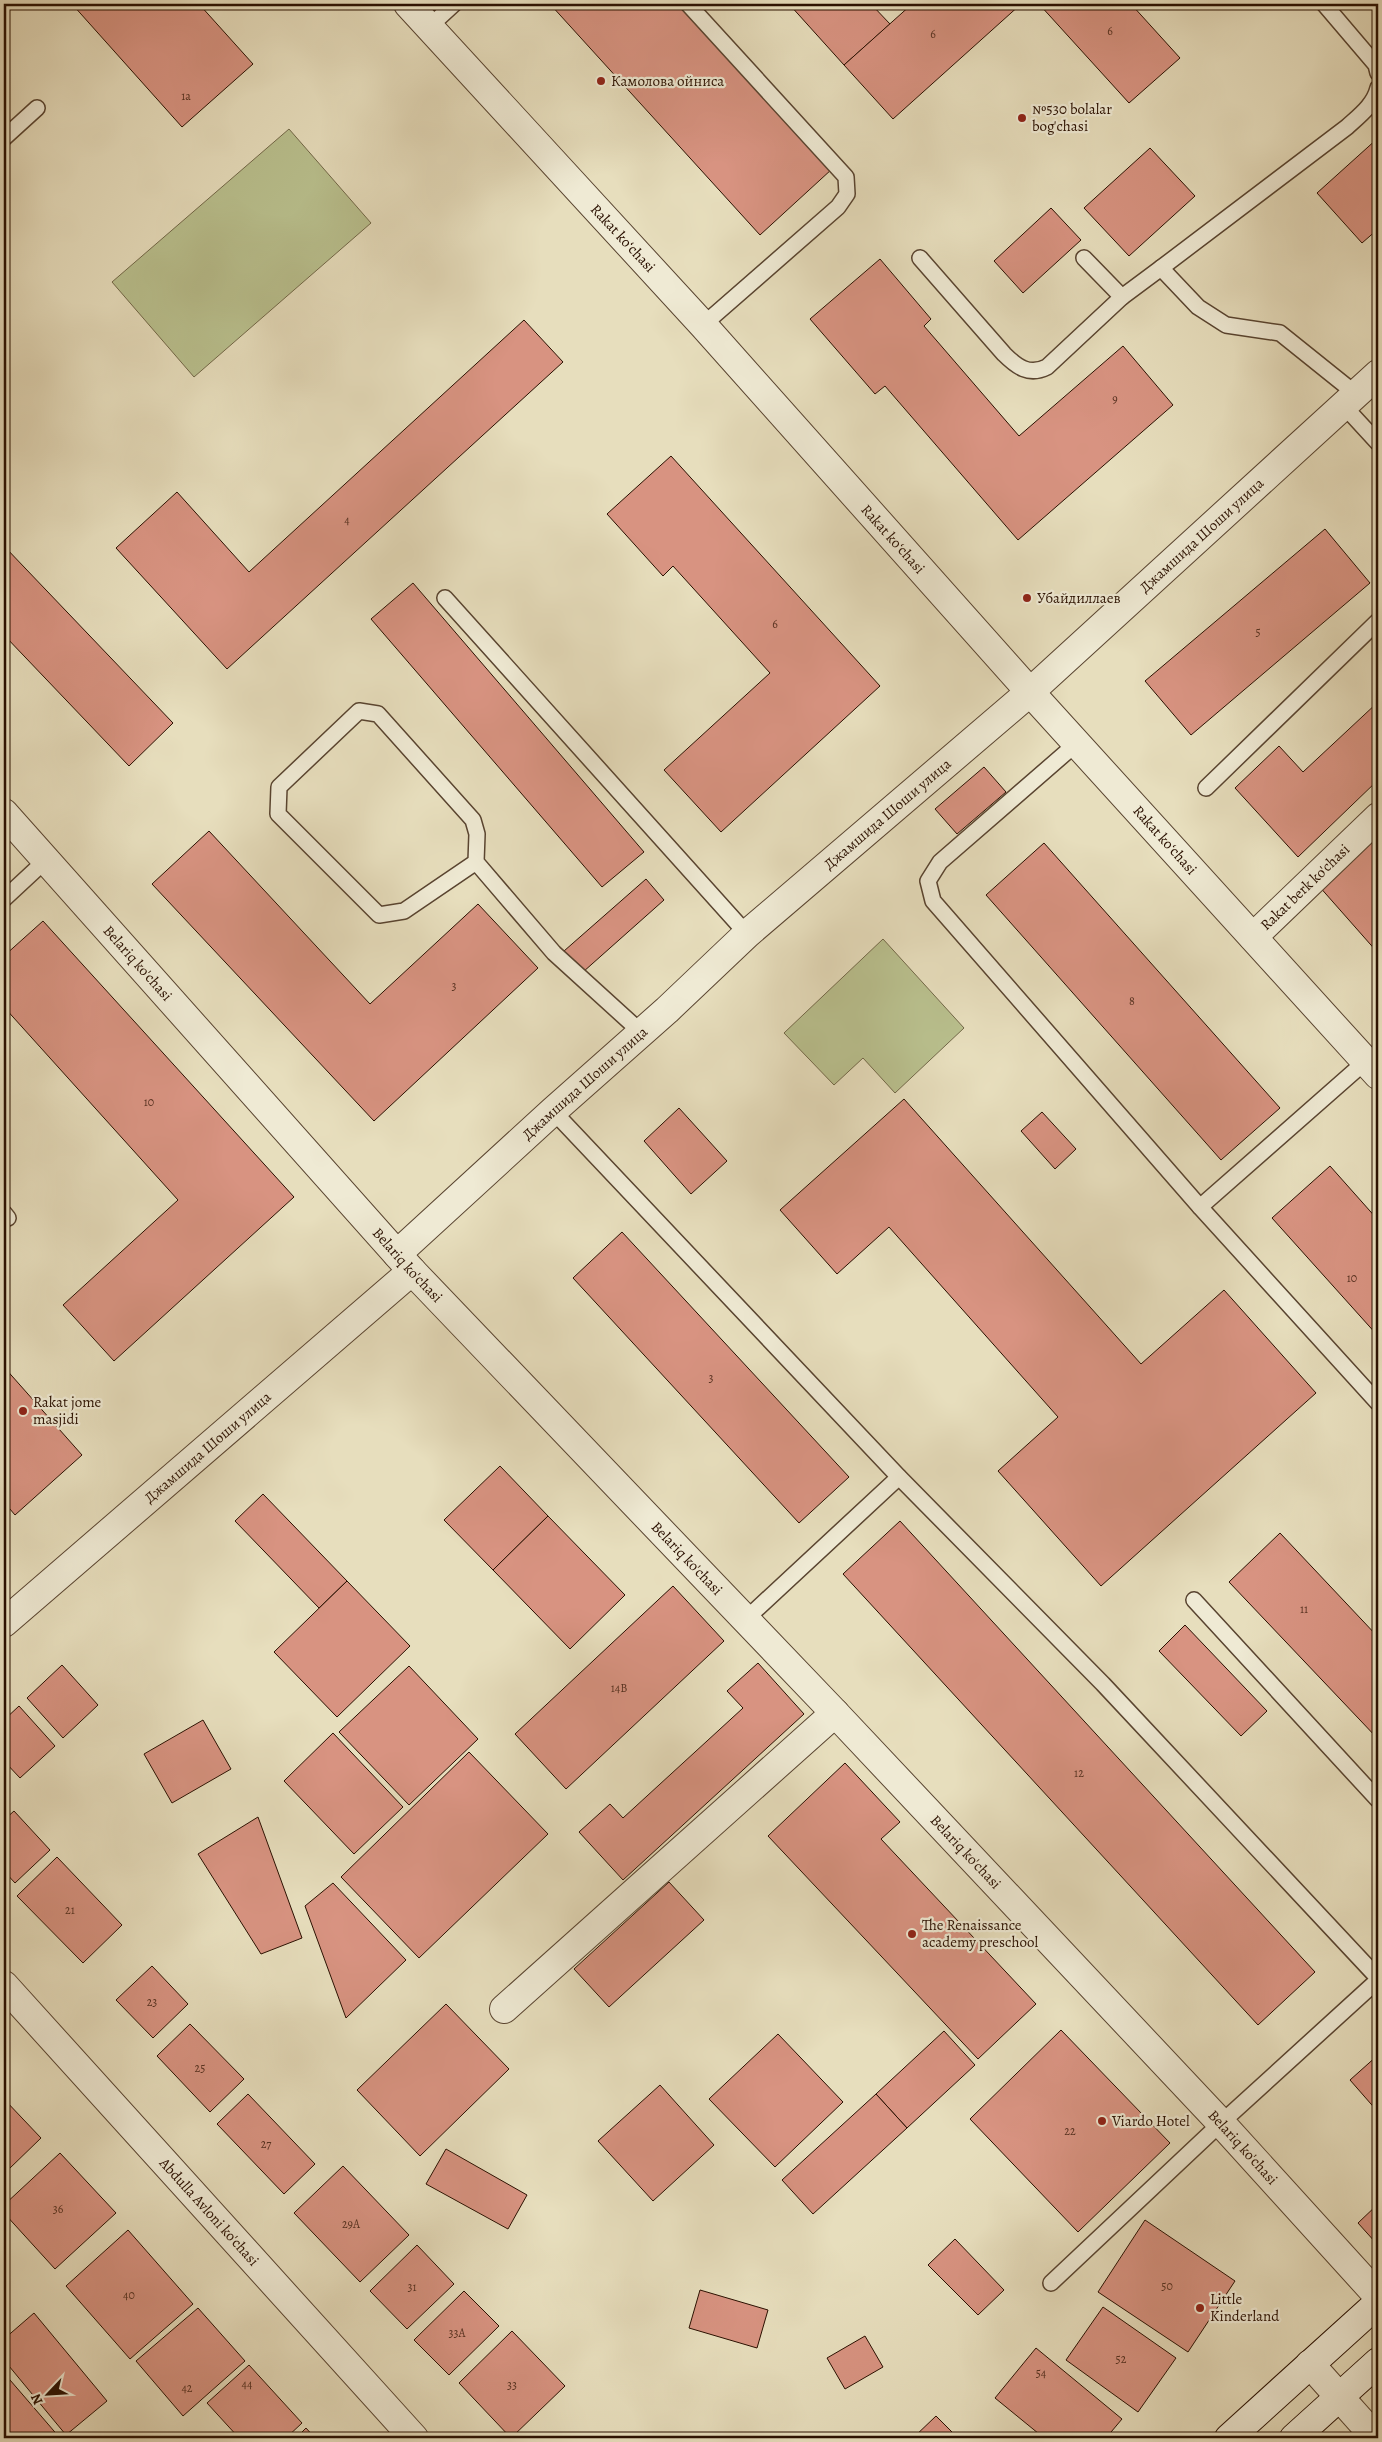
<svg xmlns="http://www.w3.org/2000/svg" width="1382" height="2442" font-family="Alegreya,serif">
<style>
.green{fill:#b9c08e;stroke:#726848}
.building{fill:#d89381;stroke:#2a1001}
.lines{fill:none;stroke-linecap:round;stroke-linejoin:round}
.lane-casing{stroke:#594430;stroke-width:18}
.street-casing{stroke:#594430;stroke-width:30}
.secondary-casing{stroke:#2a1001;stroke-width:30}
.lane{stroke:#efead4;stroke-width:15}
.street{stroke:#efead4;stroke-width:28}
.secondary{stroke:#efead4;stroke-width:28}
.poi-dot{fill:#8f2418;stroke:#efead4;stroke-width:2}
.labels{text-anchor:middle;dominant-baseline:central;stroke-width:4.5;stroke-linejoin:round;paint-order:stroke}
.number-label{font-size:12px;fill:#563121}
.poi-label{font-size:15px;fill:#2a1001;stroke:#efead4;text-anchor:start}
.street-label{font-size:15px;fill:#2a1001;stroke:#efead4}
</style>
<rect width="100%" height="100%" fill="#e7debd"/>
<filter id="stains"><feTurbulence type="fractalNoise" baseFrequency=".004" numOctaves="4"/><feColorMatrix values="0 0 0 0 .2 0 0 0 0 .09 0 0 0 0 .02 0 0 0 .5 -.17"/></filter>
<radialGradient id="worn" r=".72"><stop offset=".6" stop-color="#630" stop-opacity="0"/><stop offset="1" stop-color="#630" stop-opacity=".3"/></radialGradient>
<g class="green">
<path d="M289,129L371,223L194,377L112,282Z"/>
<path d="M883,939L964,1028L895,1093L863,1058L834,1085L784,1033Z"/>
</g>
<g class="building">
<path d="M72,4H199L253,64L182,127Z"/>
<path d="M550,4H682L832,169L760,235Z"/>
<path d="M789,4H871L890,24L844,65Z"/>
<path d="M912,4H1021L893,119L844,65Z"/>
<path d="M1039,4H1131L1180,58L1129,103Z"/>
<path d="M1378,138V229L1362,243L1317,193Z"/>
<path d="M1150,148L1195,196L1129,256L1084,208Z"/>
<path d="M1051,208L1081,240L1023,293L994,261Z"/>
<path d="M880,259L931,319L924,326L1019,436L1123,346L1173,405L1018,540L885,386L875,394L810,319Z"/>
<path d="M524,320L563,362L227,669L116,548L177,492L249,572Z"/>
<path d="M671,456L880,686L721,832L664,770L770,673L673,566L663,576L607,514Z"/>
<path d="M1325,529L1370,583L1191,735L1145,681Z"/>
<path d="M4,546L173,723L129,766L4,635Z"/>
<path d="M413,583L644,852L602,887L371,619Z"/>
<path d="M1378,702V780L1298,857L1235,788L1279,746L1303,772Z"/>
<path d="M984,767L1006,792L957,834L935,809Z"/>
<path d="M209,831L370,1004L478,904L538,968L374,1121L152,884Z"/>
<path d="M1378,831V953L1318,885Z"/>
<path d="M1044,843L1280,1108L1221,1160L986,895Z"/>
<path d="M646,879L664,900L583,972L564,951Z"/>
<path d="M43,921L294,1197L114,1361L63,1305L178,1200L4,1007V956Z"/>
<path d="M904,1099L1141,1364L1224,1290L1316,1393L1101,1586L998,1471L1058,1417L889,1227L837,1274L780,1210Z"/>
<path d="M679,1108L727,1161L691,1194L644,1141Z"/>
<path d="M1042,1112L1076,1149L1055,1169L1021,1131Z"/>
<path d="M1330,1166L1378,1220V1336L1272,1218Z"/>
<path d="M622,1232L849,1477L799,1523L573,1278Z"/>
<path d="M4,1367L82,1455L15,1515L4,1502Z"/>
<path d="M500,1466L548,1516L493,1570L444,1520Z"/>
<path d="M263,1494L347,1581L319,1608L235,1521Z"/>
<path d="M548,1516L625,1595L570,1649L493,1570Z"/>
<path d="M900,1521L1315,1972L1258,2025L843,1574Z"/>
<path d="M1280,1533L1378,1637V1739L1229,1582Z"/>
<path d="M347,1581L410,1646L337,1717L274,1652Z"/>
<path d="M673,1586L724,1641L566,1789L515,1734Z"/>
<path d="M1185,1625L1267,1711L1241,1736L1159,1651Z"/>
<path d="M758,1663L804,1714L623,1880L579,1832L610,1804L623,1818L743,1708L727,1691Z"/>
<path d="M62,1665L98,1705L63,1738L27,1698Z"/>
<path d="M409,1666L478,1739L409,1805L339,1732Z"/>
<path d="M19,1706L55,1746L20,1778L4,1761V1720Z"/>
<path d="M203,1720L231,1769L172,1803L144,1754Z"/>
<path d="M333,1733L403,1807L354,1854L284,1781Z"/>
<path d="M469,1752L548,1834L419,1958L341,1877Z"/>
<path d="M845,1763L900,1822L881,1839L1036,2004L978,2059L768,1836Z"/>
<path d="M14,1811L50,1850L15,1883L4,1871V1820Z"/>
<path d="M258,1817L302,1938L261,1954L198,1854Z"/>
<path d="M57,1857L122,1925L83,1963L17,1896Z"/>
<path d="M669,1882L704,1920L609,2007L574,1969Z"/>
<path d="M333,1883L406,1960L346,2018L305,1906Z"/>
<path d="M152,1966L188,2004L153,2038L116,2000Z"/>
<path d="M446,2004L509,2069L420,2156L357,2090Z"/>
<path d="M190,2024L244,2079L210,2112L157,2056Z"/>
<path d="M1061,2030L1170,2143L1078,2232L970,2119Z"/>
<path d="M944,2031L975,2065L907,2128L876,2094Z"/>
<path d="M778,2034L843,2102L775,2167L709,2099Z"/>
<path d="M1378,2055V2112L1350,2080Z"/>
<path d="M660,2085L714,2145L653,2201L598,2141Z"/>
<path d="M248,2094L315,2164L284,2194L217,2124Z"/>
<path d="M876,2094L907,2128L813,2214L782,2180Z"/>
<path d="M4,2099L41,2138L9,2169L4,2164Z"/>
<path d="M446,2149L527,2195L508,2229L426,2184Z"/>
<path d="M60,2153L116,2213L55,2269L4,2213V2205Z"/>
<path d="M343,2166L409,2235L360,2282L294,2213Z"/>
<path d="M1378,2204V2242L1376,2243L1358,2223Z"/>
<path d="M1145,2220L1235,2281L1188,2352L1098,2292Z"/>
<path d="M128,2230L193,2304L130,2359L66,2286Z"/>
<path d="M955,2239L1004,2290L978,2315L928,2265Z"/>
<path d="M417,2245L454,2284L407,2329L370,2291Z"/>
<path d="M700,2290L768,2310L757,2348L689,2328Z"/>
<path d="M464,2291L499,2326L449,2375L414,2340Z"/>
<path d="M1103,2307L1176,2358L1138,2412L1066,2360Z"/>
<path d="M198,2308L245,2361L183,2416L136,2361Z"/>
<path d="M34,2313L107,2401L66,2435L4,2360V2339Z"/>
<path d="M512,2331L565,2386L511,2438L459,2383Z"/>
<path d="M865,2336L883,2367L845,2389L827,2358Z"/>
<path d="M1036,2348L1122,2419L1106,2438H1044L995,2398Z"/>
<path d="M249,2365L302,2423L286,2438H239L207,2403Z"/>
<path d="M4,2373L60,2438H4Z"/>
<path d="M936,2416L958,2438H913Z"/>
<path d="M306,2428L315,2438H296Z"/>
</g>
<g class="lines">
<defs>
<g id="lane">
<path d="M688,4L846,177L847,194L838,207L703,325"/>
<path d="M1324,4L1376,65L1378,73"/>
<path d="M429,27L454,4"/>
<path d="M4,138L37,108"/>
<path d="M920,258L1004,354C1017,367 1029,376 1047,367L1122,297"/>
<path d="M1084,258L1122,297L1161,268L1198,307L1226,325L1280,333L1356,394"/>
<path d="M1161,268L1347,127C1359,116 1374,105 1378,88"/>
<path d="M1344,406L1378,443"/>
<path d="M445,598L747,934"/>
<path d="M1077,743L940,862L928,881L933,901L1200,1207L1378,1403"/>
<path d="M1206,788L1378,621"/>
<path d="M476,862L404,911L379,915L278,814L279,787L359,711L378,714L473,820L477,834L476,862L554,953L642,1033"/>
<path d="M4,899L46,860"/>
<path d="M553,1111L899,1477L1103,1684L1378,1978"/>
<path d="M1200,1207L1366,1061"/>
<path d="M4,1213L8,1218"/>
<path d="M1194,1600L1378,1800"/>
<path d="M745,1620L899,1477"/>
<path d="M1051,2283L1221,2123L1378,1980"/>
</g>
<g id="street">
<path d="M408,4L703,325L1030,692L1378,1075"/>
<path id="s1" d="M4,813L412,1271L835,1713L1221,2123L1378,2296"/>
<path id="s2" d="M1253,937L1378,817"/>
<path id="s3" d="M397,1254L553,1111L667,1010L747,934L1030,692L1378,374"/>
<path id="s4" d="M4,1623L412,1271"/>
<path id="s5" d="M4,1985L414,2438"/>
<path d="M504,2009L835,1713"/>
<path d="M1310,2364L1376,2438"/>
</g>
<g id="secondary">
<path d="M1229,2438L1378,2303"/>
<path d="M1294,2438L1378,2362"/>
</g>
</defs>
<use href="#lane" class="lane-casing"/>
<use href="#street" class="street-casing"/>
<use href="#secondary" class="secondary-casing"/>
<use href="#lane" class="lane"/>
<use href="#street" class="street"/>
<use href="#secondary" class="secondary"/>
</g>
<g class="poi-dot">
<circle cx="601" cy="81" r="5"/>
<circle cx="1022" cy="118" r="5"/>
<circle cx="1027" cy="598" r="5"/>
<circle cx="23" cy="1411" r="5"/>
<circle cx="912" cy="1934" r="5"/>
<circle cx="1102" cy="2121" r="5"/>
<circle cx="1200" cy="2308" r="5"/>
</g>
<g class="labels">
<g class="number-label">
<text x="1110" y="31">6</text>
<text x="933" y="34">6</text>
<text x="186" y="96">1a</text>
<text x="1115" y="399">9</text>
<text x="347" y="520">4</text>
<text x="775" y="624">6</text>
<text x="1258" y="632">5</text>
<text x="454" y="986">3</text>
<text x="1132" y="1001">8</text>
<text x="149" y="1102">10</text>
<text x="1352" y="1278">10</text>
<text x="711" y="1378">3</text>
<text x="1304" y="1609">11</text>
<text x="619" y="1688">14B</text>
<text x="1079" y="1773">12</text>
<text x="70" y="1910">21</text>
<text x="152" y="2002">23</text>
<text x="200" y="2068">25</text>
<text x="1070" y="2131">22</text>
<text x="266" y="2144">27</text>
<text x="58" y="2209">36</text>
<text x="351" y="2224">29A</text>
<text x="1167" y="2286">50</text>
<text x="412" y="2287">31</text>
<text x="129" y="2295">40</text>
<text x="457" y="2333">33A</text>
<text x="1121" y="2359">52</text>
<text x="1041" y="2373">54</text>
<text x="247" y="2384">44</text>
<text x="512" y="2385">33</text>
<text x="187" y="2388">42</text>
</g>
<g class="poi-label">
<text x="611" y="81">Камолова ойниса</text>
<text x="1032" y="109">№530 bolalar<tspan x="1032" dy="17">bog'chasi</tspan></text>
<text x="1037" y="598">Убайдиллаев</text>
<text x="33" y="1402">Rakat jome<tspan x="33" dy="17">masjidi</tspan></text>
<text x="922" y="1925">The Renaissance<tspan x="922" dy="17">academy preschool</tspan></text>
<text x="1112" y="2121">Viardo Hotel</text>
<text x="1210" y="2299">Little<tspan x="1210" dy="17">Kinderland</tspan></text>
</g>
<g class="street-label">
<text transform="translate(623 238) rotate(47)">Rakat koʻchasi</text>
<text stroke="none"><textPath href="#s3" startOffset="1079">Джамшида Шоши улица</textPath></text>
<text transform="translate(893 539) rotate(48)">Rakat koʻchasi</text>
<text stroke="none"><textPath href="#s3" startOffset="659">Джамшида Шоши улица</textPath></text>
<text transform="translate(1165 840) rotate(48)">Rakat koʻchasi</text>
<text stroke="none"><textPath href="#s2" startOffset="72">Rakat berk ko'chasi</textPath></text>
<text stroke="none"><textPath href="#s1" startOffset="201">Belariq ko'chasi</textPath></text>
<text stroke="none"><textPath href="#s3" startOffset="254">Джамшида Шоши улица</textPath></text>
<text stroke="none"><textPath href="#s1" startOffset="606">Belariq ko'chasi</textPath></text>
<text stroke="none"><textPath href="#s4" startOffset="269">Джамшида Шоши улица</textPath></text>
<text stroke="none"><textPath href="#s1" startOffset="1011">Belariq ko'chasi</textPath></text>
<text stroke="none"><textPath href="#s1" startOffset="1416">Belariq ko'chasi</textPath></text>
<text stroke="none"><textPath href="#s1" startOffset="1821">Belariq ko'chasi</textPath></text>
<text stroke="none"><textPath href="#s5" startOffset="306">Abdulla Avloni ko'chasi</textPath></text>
</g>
</g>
<rect width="1382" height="2442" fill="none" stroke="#e7debd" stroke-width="20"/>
<rect x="5" y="5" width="1372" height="2432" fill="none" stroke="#2a1001" stroke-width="2.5"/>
<rect x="10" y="10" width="1362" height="2422" fill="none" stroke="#2a1001"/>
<g transform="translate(48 2394) rotate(245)" stroke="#efead4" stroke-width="4" paint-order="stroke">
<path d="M0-4L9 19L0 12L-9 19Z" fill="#2a1001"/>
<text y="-8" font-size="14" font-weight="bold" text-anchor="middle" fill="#2a1001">N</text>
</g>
<rect width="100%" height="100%" filter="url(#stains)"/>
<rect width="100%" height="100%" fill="url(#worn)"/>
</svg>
